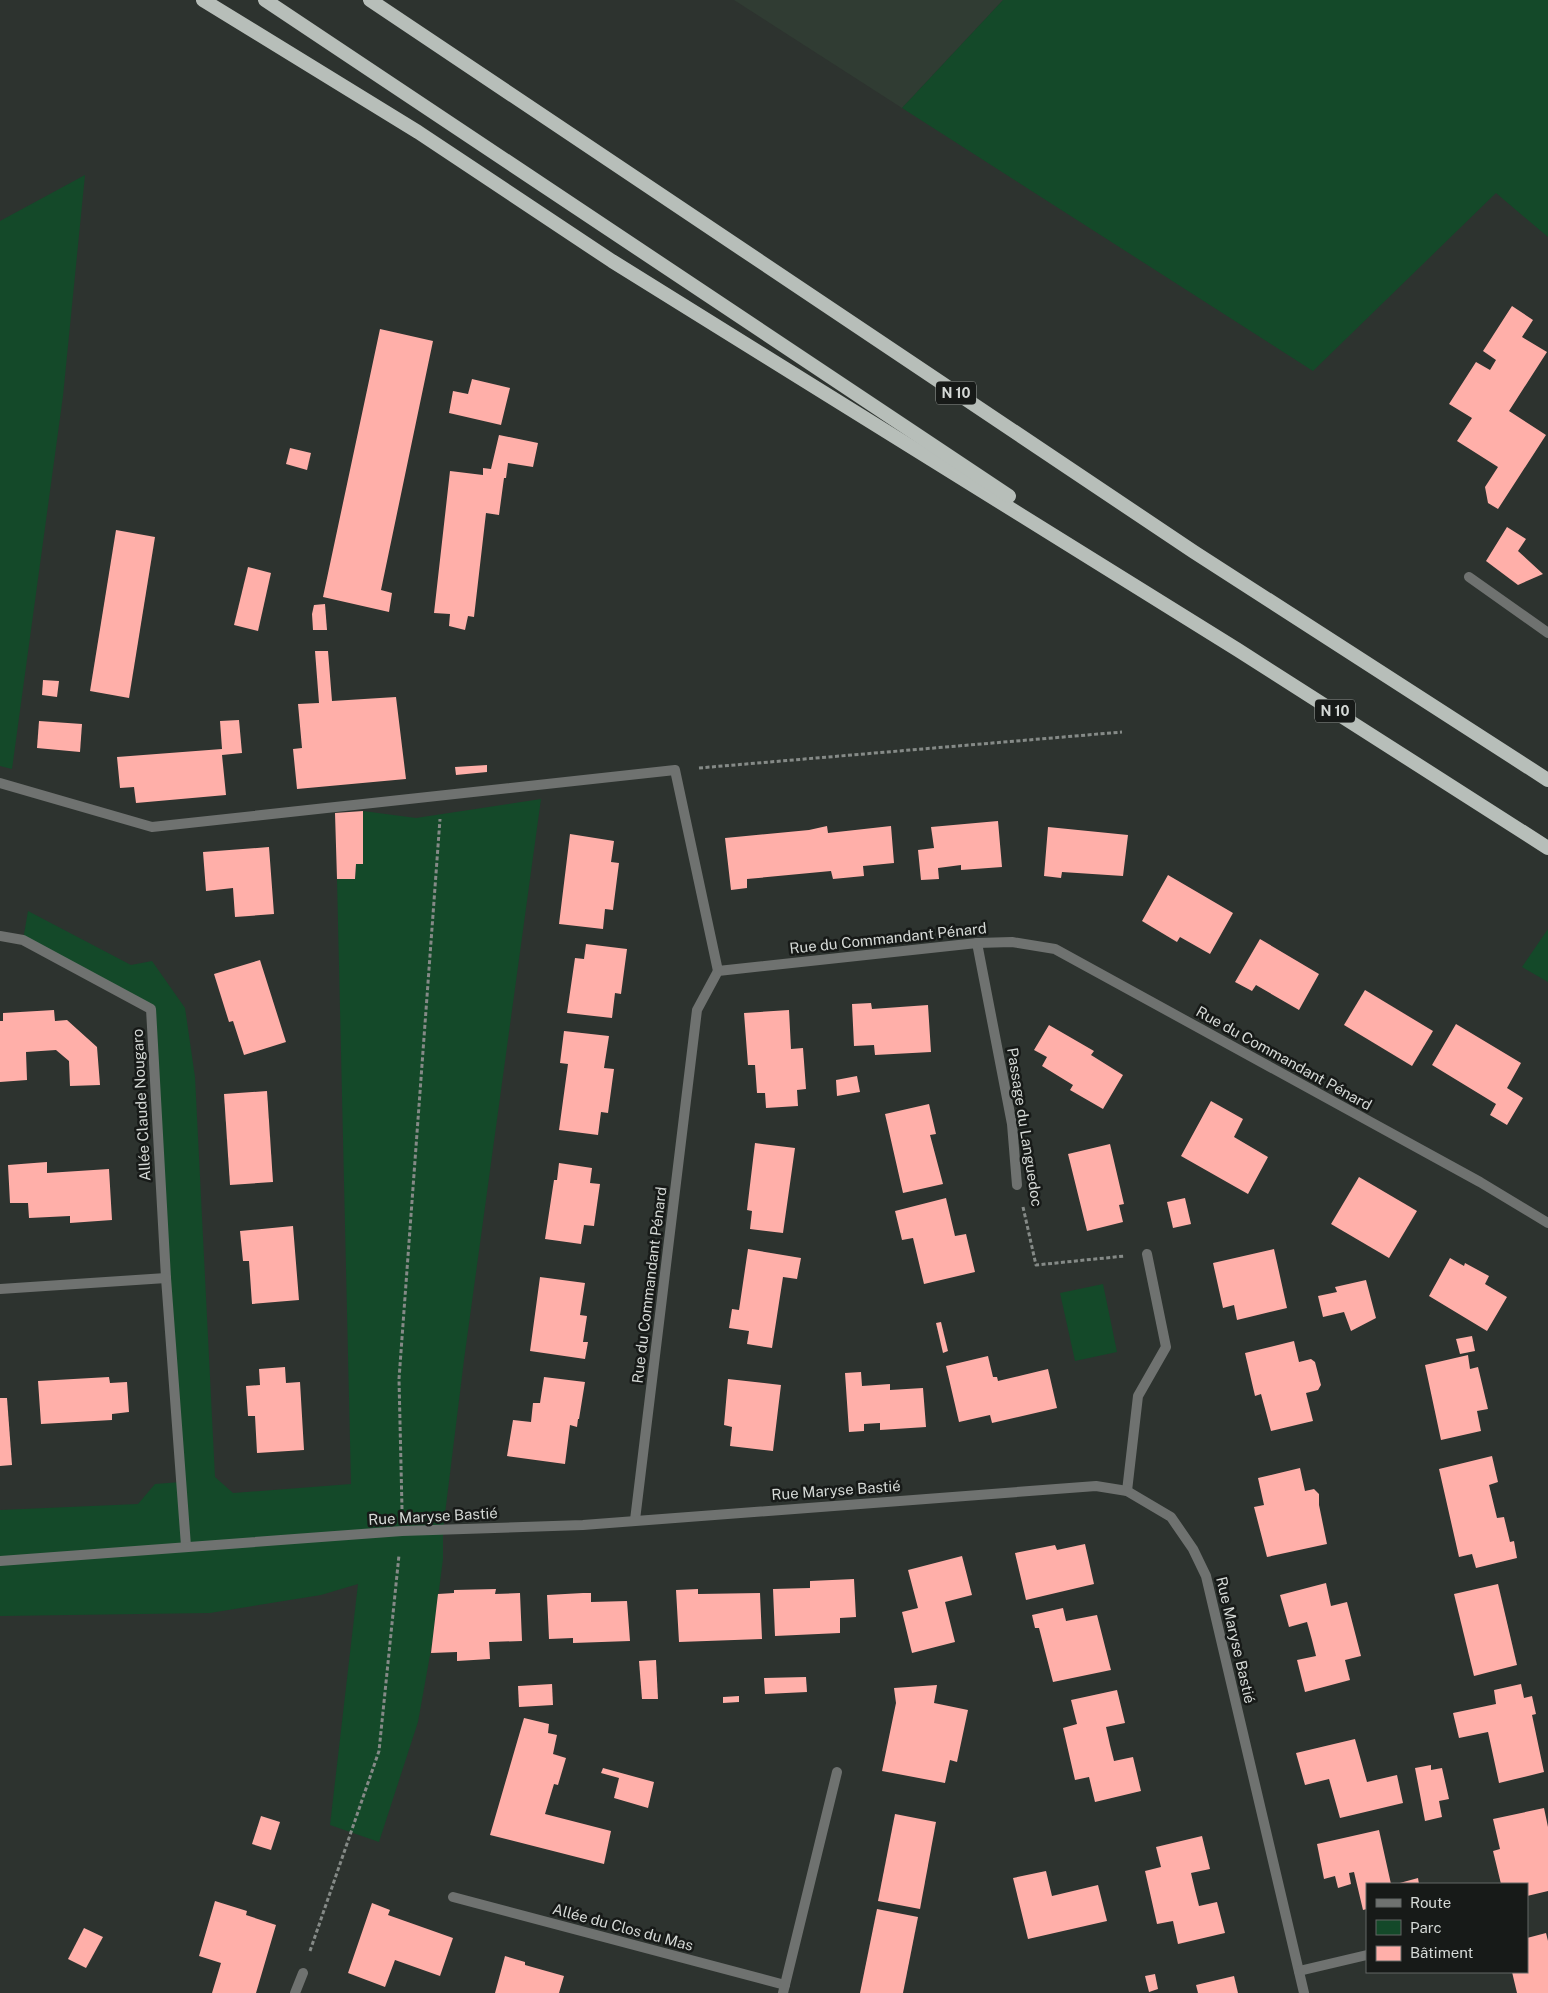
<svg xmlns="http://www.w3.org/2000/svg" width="1548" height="1993" font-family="'Public Sans',sans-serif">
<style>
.built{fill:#303c33}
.green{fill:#144929}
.building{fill:#ffafa9}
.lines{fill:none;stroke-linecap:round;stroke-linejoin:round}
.path{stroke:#858a87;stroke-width:3;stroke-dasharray:4 2.5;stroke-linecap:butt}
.service{stroke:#6f7270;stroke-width:10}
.minor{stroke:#6f7270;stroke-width:10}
.trunk{stroke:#b7beb9;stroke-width:14}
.labels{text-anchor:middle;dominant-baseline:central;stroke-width:5;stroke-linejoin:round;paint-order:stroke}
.shield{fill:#171a18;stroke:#9ca09d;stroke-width:1}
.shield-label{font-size:14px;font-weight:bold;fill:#d5d9d6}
.street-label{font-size:15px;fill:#d5d9d6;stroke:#171a18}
</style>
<rect width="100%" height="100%" fill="#2d332f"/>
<path class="built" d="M734,0H1003L902,108Z"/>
<g class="green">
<path d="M1003,0H1548V237L1496,193L1313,371L902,108Z"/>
<path d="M85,175L63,396L12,769L0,766V221Z"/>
<path d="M541,799L464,1360L443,1530V1559L432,1644L418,1722L379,1842L330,1825L358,1584L321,1595L210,1613L0,1616V1510L138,1504L155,1484L181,1482L151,1009L23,940L28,911L131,965L152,961L185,1008L195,1077L215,1477L233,1493L351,1484L337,879H355L356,864H363V811L416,818Z"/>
<path d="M1548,929V982L1522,967Z"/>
<path d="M1103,1284L1117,1352L1075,1361L1060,1293Z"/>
</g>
<g class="building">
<path d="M1512,306L1533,320L1522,337L1547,352L1509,411L1546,435L1498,509L1488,503L1485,487L1498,467L1457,441L1472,418L1449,404L1476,362L1490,370L1496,360L1483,351Z"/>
<path d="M380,329L433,341L381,590L392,593L389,612L323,597Z"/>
<path d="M472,379L510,388L501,425L449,413L453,391L468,394Z"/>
<path d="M499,435L538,443L533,467L508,463L506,478H504L499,515L486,513L474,617L468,616L465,630L449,626L450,614L434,613L450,471L483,475V468L491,469Z"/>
<path d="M290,448L311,453L307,470L286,464Z"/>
<path d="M1507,527L1526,539L1518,551L1543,574L1518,585L1486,561Z"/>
<path d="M116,530L155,537L129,698L90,691Z"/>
<path d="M248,567L271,573L258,631L234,625Z"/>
<path d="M325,604L327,630H313L312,614L314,605Z"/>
<path d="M315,651H328L332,701L396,697L406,779L297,789L293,749L302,748L298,704L319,703Z"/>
<path d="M43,680L59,681L57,697L42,695Z"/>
<path d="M239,720L242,753L222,755L226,795L136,803L134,787L120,788L117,757L222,749L220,721Z"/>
<path d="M39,721L82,724L80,752L37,748Z"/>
<path d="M487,765V772L456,775L455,767Z"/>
<path d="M363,811V864H356L355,879H337L335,813Z"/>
<path d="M998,821L1002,867L961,870V865L938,868L939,879L921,880L918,850L934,848L931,827Z"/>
<path d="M827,826L828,833L891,826L894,863L863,866L864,876L833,879L831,871L747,879V888L731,890L725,838L809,830Z"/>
<path d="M1048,827L1128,835L1123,876L1062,872L1061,878L1044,876Z"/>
<path d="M570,834L614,841L611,862L619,863L613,910L605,909L603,929L559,924Z"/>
<path d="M269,847L274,914L235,917L233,888L206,891L203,852Z"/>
<path d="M1168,875L1233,913L1210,954L1180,937L1177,942L1142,921Z"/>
<path d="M1260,939L1319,974L1299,1010L1256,985L1252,991L1235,982Z"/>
<path d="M586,944L627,949L621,994L615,993L612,1018L567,1013L575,958L584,959Z"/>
<path d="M260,960L286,1042L244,1055L233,1021L229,1022L214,974Z"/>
<path d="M1365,990L1433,1031L1412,1066L1344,1025Z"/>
<path d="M871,1003L872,1009L928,1005L931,1052L875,1055L874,1045L854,1046L852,1004Z"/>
<path d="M54,1010L55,1021L67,1020L97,1047L100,1085L70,1086L69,1061L56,1050L26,1052L27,1080L0,1082V1021H3V1013Z"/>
<path d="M789,1010L791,1049L803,1048L806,1089L797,1090L798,1106L766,1108L765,1093H757L755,1065H748L744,1013Z"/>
<path d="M1456,1024L1521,1063L1507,1088L1523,1098L1507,1125L1490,1115L1496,1104L1432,1065Z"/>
<path d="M1049,1025L1094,1051L1091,1055L1123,1075L1103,1109L1070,1090L1073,1085L1042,1066L1047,1057L1034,1050Z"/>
<path d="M564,1031L609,1036L604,1068L614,1069L608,1113L601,1112L598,1135L559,1130L568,1064L560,1063Z"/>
<path d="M857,1076L860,1092L837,1096L836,1080Z"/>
<path d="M267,1091L273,1182L230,1185L224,1094Z"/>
<path d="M1211,1101L1243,1119L1234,1137L1268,1157L1248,1194L1181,1156Z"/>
<path d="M929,1104L936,1134L930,1135L943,1184L903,1193L885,1114Z"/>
<path d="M755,1143L795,1148L783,1233L750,1229L752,1211L747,1210Z"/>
<path d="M1110,1144L1124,1204L1119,1205L1123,1222L1087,1231L1068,1154Z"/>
<path d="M47,1162V1173L109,1169L112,1220L70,1223V1216L29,1218L28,1203H10L8,1165Z"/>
<path d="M559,1163L592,1168L590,1183L600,1184L594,1226L584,1225L581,1244L545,1239L554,1180H557Z"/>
<path d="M1359,1177L1417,1211L1389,1258L1331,1224Z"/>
<path d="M946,1198L955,1236L966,1234L975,1272L924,1284L913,1238L902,1240L895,1211Z"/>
<path d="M1185,1198L1191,1224L1173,1228L1167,1202Z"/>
<path d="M293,1226L299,1300L252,1304L249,1261H243L240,1231Z"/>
<path d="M748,1249L801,1258L797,1279L783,1277L772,1348L747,1344L749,1331L729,1328L732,1309L739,1310Z"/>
<path d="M1274,1249L1287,1308L1237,1320L1234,1305L1223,1308L1213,1263Z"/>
<path d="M1450,1258L1464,1266L1465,1263L1489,1276L1485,1284L1507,1297L1487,1331L1429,1296Z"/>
<path d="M540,1277L585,1283L580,1315L587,1316L583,1342H588L585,1359L530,1351Z"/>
<path d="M1366,1280L1376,1318L1351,1331L1344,1312L1323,1317L1318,1296L1337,1292L1335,1287Z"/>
<path d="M941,1322L948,1351L943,1353L936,1323Z"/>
<path d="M1472,1336L1475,1351L1460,1354L1456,1339Z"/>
<path d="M1294,1341L1299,1362L1311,1359L1315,1362L1321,1385L1318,1390L1306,1393L1313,1421L1271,1431L1261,1394L1255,1396L1245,1353Z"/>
<path d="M1468,1355L1470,1369L1478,1367L1488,1409L1477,1411L1481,1431L1441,1440L1425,1365Z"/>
<path d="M988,1356L993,1377H997L998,1381L1048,1369L1057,1408L992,1423L990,1415L959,1422L946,1366Z"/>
<path d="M285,1367L286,1383L300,1382L304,1450L257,1453L255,1416H248L246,1386L260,1385L259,1369Z"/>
<path d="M861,1372L862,1386L890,1384V1390L923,1388L926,1427L880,1430V1423L864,1424V1431L849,1432L845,1373Z"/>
<path d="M109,1377L110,1383L127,1382L129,1412L112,1414V1420L41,1424L38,1381Z"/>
<path d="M544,1377L585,1382L579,1419H578L577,1427L570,1425L565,1464L507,1456L513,1420L531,1422L533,1403H540Z"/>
<path d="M728,1379L781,1385L773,1451L730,1446L732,1427L724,1425Z"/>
<path d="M0,1398H7L12,1465L0,1466Z"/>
<path d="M1492,1456L1498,1482L1489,1485L1497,1518L1504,1517L1510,1542L1514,1541L1517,1558L1476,1568L1472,1554L1459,1557L1439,1469Z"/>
<path d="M1300,1468L1305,1491L1314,1489L1319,1494V1505L1327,1544L1267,1557L1254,1507L1264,1505L1258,1478Z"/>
<path d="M1085,1544L1094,1584L1026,1600L1015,1553L1055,1545L1057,1550Z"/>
<path d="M962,1556L972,1595L945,1602L955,1642L912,1653L902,1612L918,1608L908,1570Z"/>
<path d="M854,1579L856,1617L840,1618V1633L775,1636L773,1589L810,1588V1581Z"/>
<path d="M1326,1583L1331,1606L1347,1602L1361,1656L1345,1660L1350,1680L1305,1692L1297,1660L1316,1656L1312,1640L1307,1622L1289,1627L1280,1595Z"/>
<path d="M1498,1584L1517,1665L1474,1676L1454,1594Z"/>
<path d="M496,1589L495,1594L520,1593L522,1641L489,1642L490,1659L457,1661V1652L431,1653L438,1594L454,1593V1590Z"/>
<path d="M698,1589V1594L760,1593L762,1639L679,1642L676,1590Z"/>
<path d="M583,1593H591V1602L627,1601L630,1641L573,1643V1638L549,1639L547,1595Z"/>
<path d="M1063,1608L1066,1621L1097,1615L1111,1670L1053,1682L1039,1628H1035L1032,1615Z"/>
<path d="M656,1660L658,1699H642L639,1661Z"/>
<path d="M806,1677L807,1692L765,1694L764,1678Z"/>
<path d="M552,1684L553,1705L519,1707L518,1686Z"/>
<path d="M1521,1684L1524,1698L1532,1696L1536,1714L1532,1715L1544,1772L1499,1783L1488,1732L1459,1738L1453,1713L1496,1704L1494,1690Z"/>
<path d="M937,1685L934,1703L968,1710L957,1762L950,1760L945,1783L882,1771L896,1703L894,1688Z"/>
<path d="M1117,1690L1125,1723L1106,1727L1110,1745L1114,1761L1133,1757L1141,1791L1095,1802L1089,1777L1075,1780L1063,1728L1077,1724L1071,1700Z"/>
<path d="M739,1696V1702L723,1703V1697Z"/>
<path d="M524,1718L549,1724L548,1733L557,1735L553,1754L566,1758L558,1785L554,1784L545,1814L611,1831L604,1864L490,1835Z"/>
<path d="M1355,1739L1367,1782L1397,1775L1403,1803L1340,1818L1329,1779L1305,1785L1296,1753Z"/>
<path d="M1431,1765V1770L1442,1768L1449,1799L1439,1801L1442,1817L1425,1821L1415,1768Z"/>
<path d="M603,1768L654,1782L648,1808L614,1798L619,1778L601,1773Z"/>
<path d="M1544,1808L1548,1827V1891L1527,1896V1884H1501L1493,1851L1500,1849L1493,1819Z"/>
<path d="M895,1814L936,1822L920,1909L878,1901Z"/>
<path d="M261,1816L280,1822L271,1850L252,1844Z"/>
<path d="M1379,1830L1391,1884H1367V1909L1363,1910L1354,1872L1349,1873L1351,1884L1338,1888L1335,1876L1324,1879L1317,1844Z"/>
<path d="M1202,1836L1210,1869L1191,1873L1195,1890L1199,1906L1217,1902L1225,1933L1178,1944L1173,1921L1157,1924L1145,1871L1161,1867L1156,1847Z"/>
<path d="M1046,1871L1052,1896L1098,1885L1107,1921L1028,1939L1013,1878Z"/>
<path d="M1418,1878L1419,1884H1396Z"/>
<path d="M215,1901L247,1911L246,1915L276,1925L256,1993H212L221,1963L199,1956Z"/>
<path d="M372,1903L390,1910L388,1915L453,1938L440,1976L395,1960L385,1987L348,1973Z"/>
<path d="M877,1909L918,1917L903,1993H860Z"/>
<path d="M84,1928L103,1937L86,1968L68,1959Z"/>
<path d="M1546,1933L1548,1941V1993H1517L1512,1972H1527V1938Z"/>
<path d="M505,1956L525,1962V1965L564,1976L559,1993H495Z"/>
<path d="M1155,1974L1158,1989L1149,1992L1145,1976Z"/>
<path d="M1234,1976L1238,1993H1198L1196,1985Z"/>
</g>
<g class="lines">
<g class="path">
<path d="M699,768L1122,732"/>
<path d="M1023,1207L1036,1265L1125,1256"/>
<path d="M402,1509L399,1379L440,819"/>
<path d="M310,1951L379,1751L399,1555"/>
</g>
<g class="service">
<path d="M1469,577L1548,633"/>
<path d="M0,783L152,827L675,770L718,971"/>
<path d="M977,943L1012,1124L1017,1185"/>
<path d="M295,1993L303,1973"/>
</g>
<g class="minor">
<path d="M0,936L23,940L151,1009L166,1278L186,1546"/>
<path d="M0,1289L166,1278"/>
<path d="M1127,1491L1138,1396L1166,1347L1147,1254"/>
<path d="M635,1520L697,1010L718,971L977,943L1012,942L1055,949L1480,1182L1548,1223"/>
<path d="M0,1561L402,1531L583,1525L1096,1486L1127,1491L1171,1517L1193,1549L1206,1576L1304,1993"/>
<path d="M453,1897L785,1985"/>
<path d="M1299,1971L1367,1955"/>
<path d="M783,1993L837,1772"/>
</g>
<g class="trunk">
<path d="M203,0L418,132L612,261L1238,650L1548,848"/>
<path d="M265,0L1009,496"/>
<path d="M370,0L1194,552L1548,780"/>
</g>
</g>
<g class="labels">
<g class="shield">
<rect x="936" y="381.5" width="40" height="23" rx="4"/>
<rect x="1315" y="699.5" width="40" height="23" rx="4"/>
</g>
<g class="shield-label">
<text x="956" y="393">N 10</text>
<text x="1335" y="711">N 10</text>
</g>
<g class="street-label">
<text transform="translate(888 938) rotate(-6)">Rue du Commandant Pénard</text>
<text transform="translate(1284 1058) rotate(29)">Rue du Commandant Pénard</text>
<text transform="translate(141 1105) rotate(-93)">Allée Claude Nougaro</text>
<text transform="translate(1025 1127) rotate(81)">Passage du Languedoc</text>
<text transform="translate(649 1285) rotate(-83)">Rue du Commandant Pénard</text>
<text transform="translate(836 1490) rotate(-4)">Rue Maryse Bastié</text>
<text transform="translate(433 1516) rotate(-3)">Rue Maryse Bastié</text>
<text transform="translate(1236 1640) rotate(77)">Rue Maryse Bastié</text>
<text transform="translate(623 1927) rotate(15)">Allée du Clos du Mas</text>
</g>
</g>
<rect x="1366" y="1883" width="162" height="90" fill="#171a18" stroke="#636664"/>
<rect x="1376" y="1899" width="25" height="8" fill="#6f7270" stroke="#636664"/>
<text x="1410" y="1908" font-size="15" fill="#d5d9d6">Route</text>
<rect x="1376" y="1920" width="25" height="15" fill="#144929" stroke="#636664"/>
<text x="1410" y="1933" font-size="15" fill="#d5d9d6">Parc</text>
<rect x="1376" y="1946" width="25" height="15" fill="#ffafa9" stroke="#636664"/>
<text x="1410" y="1958" font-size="15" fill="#d5d9d6">Bâtiment</text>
</svg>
